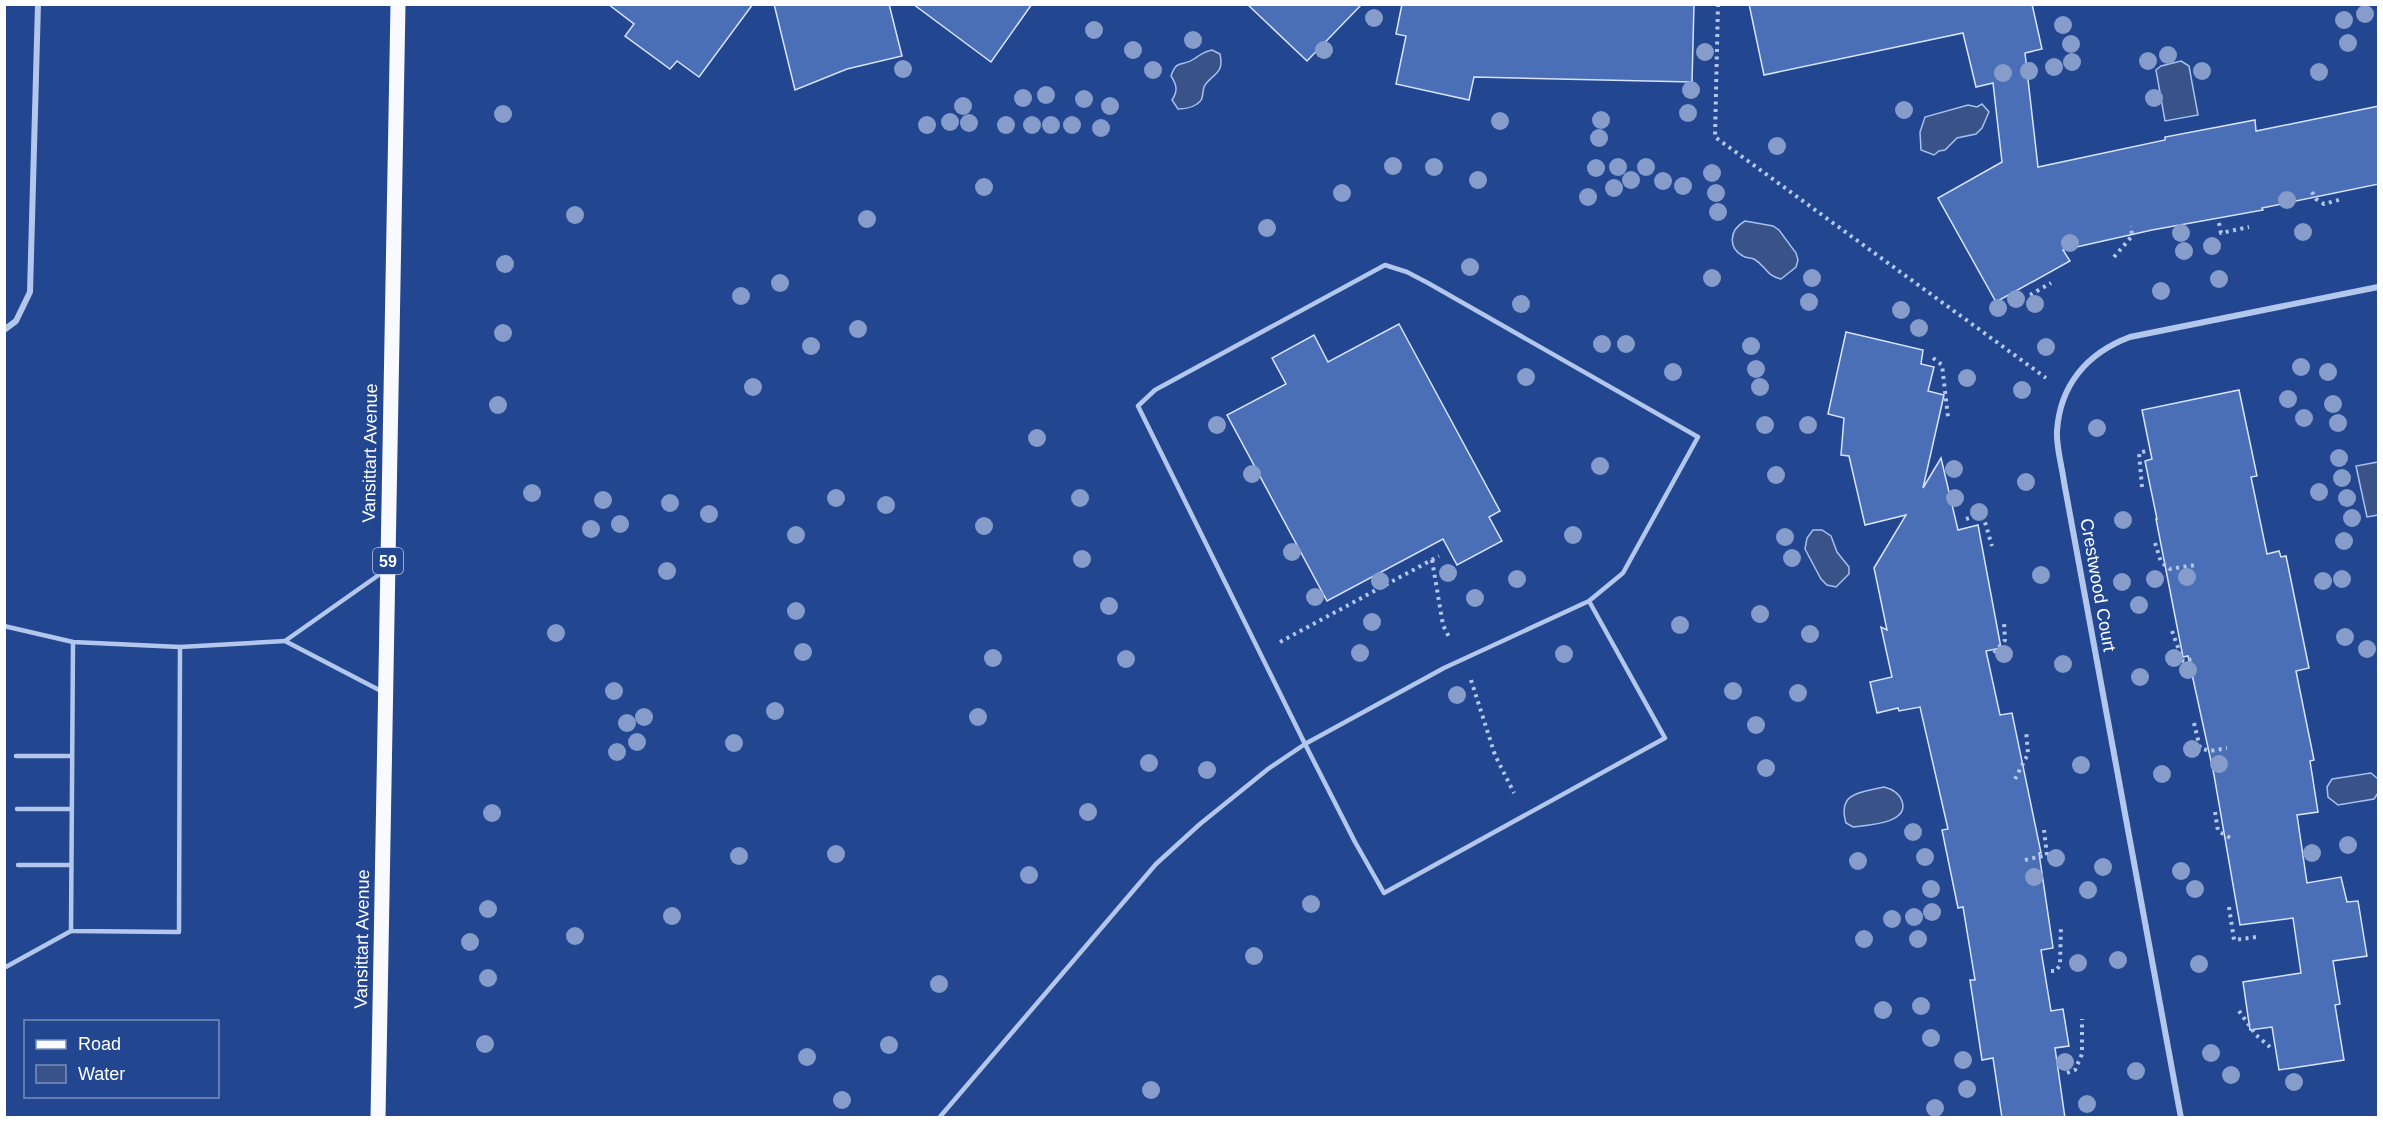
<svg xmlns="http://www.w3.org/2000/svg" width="2383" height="1122" font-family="Arial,sans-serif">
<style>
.water{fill:#395389;stroke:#a7c0ed;stroke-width:1.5}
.building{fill:#4b6fb7;stroke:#d8e3f9;stroke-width:1.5}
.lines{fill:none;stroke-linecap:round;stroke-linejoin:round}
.path{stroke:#b3c6ec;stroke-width:4;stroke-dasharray:3 4.5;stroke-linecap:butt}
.service{stroke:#b3c6ec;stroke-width:4.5}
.minor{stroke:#b3c6ec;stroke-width:6}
.primary{stroke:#f8faff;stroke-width:15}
.tree{fill:#869cca}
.labels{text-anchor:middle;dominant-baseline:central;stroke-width:4.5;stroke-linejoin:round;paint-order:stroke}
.shield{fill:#224690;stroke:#bdc8de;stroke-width:1.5}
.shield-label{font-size:16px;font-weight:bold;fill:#fff}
.street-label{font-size:18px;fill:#fff;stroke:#224690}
</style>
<rect width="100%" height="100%" fill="#224690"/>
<g class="water">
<path d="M1212,50L1220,54C1221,59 1222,63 1220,68C1217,76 1208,78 1204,87C1202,94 1204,100 1197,104C1191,108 1184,109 1178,109L1172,100C1178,91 1177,85 1171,76C1177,58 1183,67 1194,59C1201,54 1204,52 1212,50Z"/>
<path d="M2181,61L2189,66L2198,115L2165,121L2156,70L2161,66Z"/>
<path d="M1982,104L1989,112L1982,128L1976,134L1957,138L1945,150L1939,151L1934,155L1921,150L1920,132L1925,117L1968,105L1977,107Z"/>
<path d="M1745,221L1773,226L1779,230L1796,253L1798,260L1796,267L1781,279C1765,275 1766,266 1754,259C1752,258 1748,258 1745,257C1727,249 1729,230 1745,221Z"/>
<path d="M2378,462V515L2367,517L2356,466Z"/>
<path d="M1813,530H1822L1831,536L1837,552L1849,567V574L1836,587L1827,585L1821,579L1805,549L1807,538Z"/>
<path d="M2371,773L2378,779V793L2374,799L2338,805L2328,797L2327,787L2332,779Z"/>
<path d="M1884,787C1892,789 1899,793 1902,801C1910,824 1866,825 1853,827L1846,823C1837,792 1861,792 1884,787Z"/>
</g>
<g class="building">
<path d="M608,4H753L699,77L677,61L670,69L625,36L634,24Z"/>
<path d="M774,4H889L902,56L847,69L795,90Z"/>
<path d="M913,4H1032L991,62Z"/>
<path d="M1247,4H1362L1307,61Z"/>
<path d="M1402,4H1694L1692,82L1474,77L1469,100L1396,84L1406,36L1396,34Z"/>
<path d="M1749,4H2032L2042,49L2025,53L2038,167L2165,140V137L2255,120L2256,131L2379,106V184L2262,208L2263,210L2152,230L2063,250L2070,261L1996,302L1938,198L2002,162L1993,83L1976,87L1963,33L1764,75Z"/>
<path d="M1399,324L1500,511L1489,517L1502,541L1457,565L1443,539L1327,601L1227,415L1286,384L1272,358L1314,335L1328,362Z"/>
<path d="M1846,332L1923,350L1921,364L1934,367L1928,391L1944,395L1923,488L1941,458L1958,530L1978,525L2001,648L1986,651L2000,715L2012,713L2041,853H2039L2053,948L2041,950L2051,1011L2063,1009L2069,1046L2055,1048L2065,1118H2002L1993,1058L1982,1060L1970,980H1975L1963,907L1958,908L1942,830L1948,829L1920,707L1899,711L1898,708L1877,713L1870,682L1892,677L1881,627L1887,630L1874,568L1906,515L1865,525L1849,456L1841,455L1844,418L1828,414Z"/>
<path d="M2239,390L2257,476L2251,477L2267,554L2279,551L2281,557L2286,556L2309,668L2296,671L2314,760L2310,761L2318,812L2297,815L2307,883L2341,877L2347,902L2358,901L2367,956L2333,961L2340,1004L2335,1005L2344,1060L2279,1070L2272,1027L2250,1030L2243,982L2301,973L2293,918L2240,925L2214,775L2188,656L2183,657L2156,519H2157L2145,461L2152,459L2142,410Z"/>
</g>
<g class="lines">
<g class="path">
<path d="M1718,4L1715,137L2046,378"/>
<path d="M2312,192L2316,199L2324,204L2342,199"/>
<path d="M2219,223L2221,233L2249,227"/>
<path d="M2114,257L2132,236L2131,226"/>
<path d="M2030,295L2051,283"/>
<path d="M1933,358L1942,365L1948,417"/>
<path d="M2142,487L2139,453L2146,451"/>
<path d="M1966,519L1976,516L1984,519L1992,546"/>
<path d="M2155,543L2161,562L2170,569L2195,565"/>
<path d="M1432,560L1443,625L1450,639"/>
<path d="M2172,631L2183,661L2193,659"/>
<path d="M1280,642L1439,556"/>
<path d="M1994,653L2005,640L2004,622"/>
<path d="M1471,680L1495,755L1514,793"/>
<path d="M2194,723L2200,748L2210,751L2227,748"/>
<path d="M2015,779L2028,754L2026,730"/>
<path d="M2215,812L2218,831L2232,839"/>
<path d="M2025,860L2047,855L2044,830"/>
<path d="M2229,907L2234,940L2256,937"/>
<path d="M2051,971H2056L2060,965L2061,925"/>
<path d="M2239,1011L2256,1035L2270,1047"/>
<path d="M2067,1073L2075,1070L2082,1054V1019"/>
</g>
<g class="service">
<path d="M383,572L285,641L383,692"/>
<path d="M4,626L73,642L180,647L285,641"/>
<path d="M73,642L71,931L179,932L180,647"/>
<path d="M16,756H72"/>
<path d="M17,809H71"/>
<path d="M18,865H71"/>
<path d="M4,968L71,931"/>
<path d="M939,1118L1156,864L1200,824L1268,769L1305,744L1444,668L1589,601L1623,573L1698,437L1428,283L1407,272L1385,265L1155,390L1138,406L1305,744L1355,842L1384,893L1665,738L1589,601"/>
</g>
<g class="minor">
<path d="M4,330L16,321L30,292L38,4"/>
<path d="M2181,1118L2064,482C2062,466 2056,447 2057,431C2060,385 2087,353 2130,337L2378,287"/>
</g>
<path class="primary" d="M378,1118L398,4"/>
</g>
<g class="tree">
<circle cx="2365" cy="14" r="9"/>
<circle cx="1374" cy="18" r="9"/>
<circle cx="2344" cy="20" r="9"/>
<circle cx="2063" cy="25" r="9"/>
<circle cx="1094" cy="30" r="9"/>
<circle cx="1193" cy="40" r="9"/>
<circle cx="2348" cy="43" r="9"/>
<circle cx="2071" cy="44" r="9"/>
<circle cx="1133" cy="50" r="9"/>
<circle cx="1324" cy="50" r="9"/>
<circle cx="1705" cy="52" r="9"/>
<circle cx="2168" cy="55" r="9"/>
<circle cx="2148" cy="61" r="9"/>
<circle cx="2072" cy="62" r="9"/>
<circle cx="2054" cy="67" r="9"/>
<circle cx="903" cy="69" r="9"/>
<circle cx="1153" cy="70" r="9"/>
<circle cx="2029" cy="71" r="9"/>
<circle cx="2202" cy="71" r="9"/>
<circle cx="2319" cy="72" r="9"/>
<circle cx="2003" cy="73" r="9"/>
<circle cx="1691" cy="90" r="9"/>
<circle cx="1046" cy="95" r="9"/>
<circle cx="1023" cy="98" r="9"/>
<circle cx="2154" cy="98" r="9"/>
<circle cx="1084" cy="99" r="9"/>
<circle cx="963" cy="106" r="9"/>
<circle cx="1110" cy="106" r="9"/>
<circle cx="1904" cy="110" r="9"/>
<circle cx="1688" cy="113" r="9"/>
<circle cx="503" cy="114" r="9"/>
<circle cx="1601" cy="120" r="9"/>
<circle cx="1500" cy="121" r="9"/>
<circle cx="950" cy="122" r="9"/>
<circle cx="969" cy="123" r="9"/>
<circle cx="927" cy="125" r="9"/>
<circle cx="1006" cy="125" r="9"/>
<circle cx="1032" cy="125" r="9"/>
<circle cx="1051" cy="125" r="9"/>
<circle cx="1072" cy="125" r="9"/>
<circle cx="1101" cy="128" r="9"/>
<circle cx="1599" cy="138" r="9"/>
<circle cx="1777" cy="146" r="9"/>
<circle cx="1393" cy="166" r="9"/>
<circle cx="1434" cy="167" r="9"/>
<circle cx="1618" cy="167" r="9"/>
<circle cx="1646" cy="167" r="9"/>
<circle cx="1596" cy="168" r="9"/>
<circle cx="1712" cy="173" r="9"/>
<circle cx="1478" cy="180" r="9"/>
<circle cx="1631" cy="180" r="9"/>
<circle cx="1663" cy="181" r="9"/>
<circle cx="1683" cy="186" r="9"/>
<circle cx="984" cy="187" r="9"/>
<circle cx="1614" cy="188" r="9"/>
<circle cx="1342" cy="193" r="9"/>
<circle cx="1716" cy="193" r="9"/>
<circle cx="1588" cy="197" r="9"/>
<circle cx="2287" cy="200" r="9"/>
<circle cx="1718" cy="212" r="9"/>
<circle cx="575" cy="215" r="9"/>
<circle cx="867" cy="219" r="9"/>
<circle cx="1267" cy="228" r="9"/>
<circle cx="2303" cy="232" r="9"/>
<circle cx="2181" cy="233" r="9"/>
<circle cx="2070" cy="243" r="9"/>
<circle cx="2212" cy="246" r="9"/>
<circle cx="2184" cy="251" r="9"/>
<circle cx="505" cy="264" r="9"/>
<circle cx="1470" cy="267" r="9"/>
<circle cx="1712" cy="278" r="9"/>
<circle cx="1812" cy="278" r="9"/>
<circle cx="2219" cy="279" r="9"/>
<circle cx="780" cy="283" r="9"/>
<circle cx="2161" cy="291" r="9"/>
<circle cx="741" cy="296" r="9"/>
<circle cx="2016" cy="299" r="9"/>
<circle cx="1809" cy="302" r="9"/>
<circle cx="1521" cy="304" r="9"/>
<circle cx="2035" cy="304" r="9"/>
<circle cx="1998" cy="308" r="9"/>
<circle cx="1901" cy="310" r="9"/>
<circle cx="1919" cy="328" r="9"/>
<circle cx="858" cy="329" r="9"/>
<circle cx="503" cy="333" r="9"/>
<circle cx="1602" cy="344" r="9"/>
<circle cx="1626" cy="344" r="9"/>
<circle cx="811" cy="346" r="9"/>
<circle cx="1751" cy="346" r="9"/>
<circle cx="2046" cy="347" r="9"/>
<circle cx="2301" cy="367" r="9"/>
<circle cx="1756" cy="369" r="9"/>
<circle cx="1673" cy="372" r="9"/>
<circle cx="2328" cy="372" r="9"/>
<circle cx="1526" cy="377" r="9"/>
<circle cx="1967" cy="378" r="9"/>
<circle cx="753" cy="387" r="9"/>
<circle cx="1760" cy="387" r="9"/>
<circle cx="2022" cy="390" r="9"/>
<circle cx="2288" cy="399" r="9"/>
<circle cx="2333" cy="404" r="9"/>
<circle cx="498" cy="405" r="9"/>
<circle cx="2304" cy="418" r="9"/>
<circle cx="2338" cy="423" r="9"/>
<circle cx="1217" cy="425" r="9"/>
<circle cx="1765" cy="425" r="9"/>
<circle cx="1808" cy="425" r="9"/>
<circle cx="2097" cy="428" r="9"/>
<circle cx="1037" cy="438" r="9"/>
<circle cx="2339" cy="458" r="9"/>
<circle cx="1600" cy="466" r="9"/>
<circle cx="1954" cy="469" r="9"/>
<circle cx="1252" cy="474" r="9"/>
<circle cx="1776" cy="475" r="9"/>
<circle cx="2342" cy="478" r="9"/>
<circle cx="2026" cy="482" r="9"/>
<circle cx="2319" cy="492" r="9"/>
<circle cx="532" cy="493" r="9"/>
<circle cx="836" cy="498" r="9"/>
<circle cx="1080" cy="498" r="9"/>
<circle cx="1955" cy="498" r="9"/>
<circle cx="2347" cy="498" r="9"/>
<circle cx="603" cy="500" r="9"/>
<circle cx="670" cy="503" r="9"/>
<circle cx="886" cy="505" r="9"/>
<circle cx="1979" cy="512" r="9"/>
<circle cx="709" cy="514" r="9"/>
<circle cx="2352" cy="518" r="9"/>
<circle cx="2123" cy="520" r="9"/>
<circle cx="620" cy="524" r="9"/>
<circle cx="984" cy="526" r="9"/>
<circle cx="591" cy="529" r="9"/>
<circle cx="796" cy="535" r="9"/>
<circle cx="1573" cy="535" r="9"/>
<circle cx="1785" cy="537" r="9"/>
<circle cx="2344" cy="541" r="9"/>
<circle cx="1292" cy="552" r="9"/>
<circle cx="1792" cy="558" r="9"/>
<circle cx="1082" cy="559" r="9"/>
<circle cx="667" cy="571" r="9"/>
<circle cx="1448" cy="573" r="9"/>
<circle cx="2041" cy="575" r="9"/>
<circle cx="2187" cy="577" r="9"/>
<circle cx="1517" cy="579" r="9"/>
<circle cx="2155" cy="579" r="9"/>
<circle cx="2342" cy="579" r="9"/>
<circle cx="1380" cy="581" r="9"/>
<circle cx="2323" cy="581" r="9"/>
<circle cx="2122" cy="582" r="9"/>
<circle cx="1315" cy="597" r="9"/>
<circle cx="1475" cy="598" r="9"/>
<circle cx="2139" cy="605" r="9"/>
<circle cx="1109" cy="606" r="9"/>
<circle cx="796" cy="611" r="9"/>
<circle cx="1760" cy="614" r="9"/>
<circle cx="1372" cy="622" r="9"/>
<circle cx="1680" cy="625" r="9"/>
<circle cx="556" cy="633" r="9"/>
<circle cx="1810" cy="634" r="9"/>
<circle cx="2345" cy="637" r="9"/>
<circle cx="2367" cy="649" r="9"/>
<circle cx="803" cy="652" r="9"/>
<circle cx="1360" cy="653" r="9"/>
<circle cx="1564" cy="654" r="9"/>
<circle cx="2004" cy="654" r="9"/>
<circle cx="993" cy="658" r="9"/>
<circle cx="2174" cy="658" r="9"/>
<circle cx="1126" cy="659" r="9"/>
<circle cx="2063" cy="664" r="9"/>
<circle cx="2188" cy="670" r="9"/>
<circle cx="2140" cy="677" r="9"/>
<circle cx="614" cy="691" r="9"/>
<circle cx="1733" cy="691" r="9"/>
<circle cx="1798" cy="693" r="9"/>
<circle cx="1457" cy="695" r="9"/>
<circle cx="775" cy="711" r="9"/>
<circle cx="644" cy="717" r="9"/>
<circle cx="978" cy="717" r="9"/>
<circle cx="627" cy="723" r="9"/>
<circle cx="1756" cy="725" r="9"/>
<circle cx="637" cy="742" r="9"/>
<circle cx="734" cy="743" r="9"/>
<circle cx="2192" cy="749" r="9"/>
<circle cx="617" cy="752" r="9"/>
<circle cx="1149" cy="763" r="9"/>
<circle cx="2219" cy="764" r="9"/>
<circle cx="2081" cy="765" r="9"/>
<circle cx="1766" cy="768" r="9"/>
<circle cx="1207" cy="770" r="9"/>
<circle cx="2162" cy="774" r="9"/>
<circle cx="1088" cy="812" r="9"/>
<circle cx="492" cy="813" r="9"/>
<circle cx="1913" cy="832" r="9"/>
<circle cx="2348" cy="845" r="9"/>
<circle cx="2312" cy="853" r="9"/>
<circle cx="836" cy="854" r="9"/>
<circle cx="739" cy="856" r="9"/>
<circle cx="1925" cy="857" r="9"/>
<circle cx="2056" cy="858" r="9"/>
<circle cx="1858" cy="861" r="9"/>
<circle cx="2103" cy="867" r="9"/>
<circle cx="2181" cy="871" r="9"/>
<circle cx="1029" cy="875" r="9"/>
<circle cx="2034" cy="877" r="9"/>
<circle cx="1931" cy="889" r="9"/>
<circle cx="2195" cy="889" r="9"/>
<circle cx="2088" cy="890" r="9"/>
<circle cx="1311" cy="904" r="9"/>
<circle cx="488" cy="909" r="9"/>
<circle cx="1932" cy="912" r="9"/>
<circle cx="672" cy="916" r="9"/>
<circle cx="1914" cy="917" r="9"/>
<circle cx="1892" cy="919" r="9"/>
<circle cx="575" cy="936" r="9"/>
<circle cx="1864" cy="939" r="9"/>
<circle cx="1918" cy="939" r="9"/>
<circle cx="470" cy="942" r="9"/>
<circle cx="1254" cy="956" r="9"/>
<circle cx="2118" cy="960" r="9"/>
<circle cx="2078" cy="963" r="9"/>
<circle cx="2199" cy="964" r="9"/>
<circle cx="488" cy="978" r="9"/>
<circle cx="939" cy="984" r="9"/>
<circle cx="1921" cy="1006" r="9"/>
<circle cx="1883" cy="1010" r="9"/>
<circle cx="1931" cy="1038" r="9"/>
<circle cx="485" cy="1044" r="9"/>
<circle cx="889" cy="1045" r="9"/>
<circle cx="2211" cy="1053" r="9"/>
<circle cx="807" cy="1057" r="9"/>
<circle cx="1963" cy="1060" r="9"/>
<circle cx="2065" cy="1062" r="9"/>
<circle cx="2136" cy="1071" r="9"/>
<circle cx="2231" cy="1075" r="9"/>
<circle cx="2294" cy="1082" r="9"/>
<circle cx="1967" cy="1089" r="9"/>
<circle cx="1151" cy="1090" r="9"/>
<circle cx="842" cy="1100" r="9"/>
<circle cx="2087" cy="1104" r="9"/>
<circle cx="1935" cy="1108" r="9"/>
</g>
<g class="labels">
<rect class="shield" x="373" y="548" width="30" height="26" rx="4.5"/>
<g class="shield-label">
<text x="388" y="561">59</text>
</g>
<g class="street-label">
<text transform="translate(370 453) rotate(-89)">Vansittart Avenue</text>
<text transform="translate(2098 585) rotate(80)">Crestwood Court</text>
<text transform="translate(362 939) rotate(-89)">Vansittart Avenue</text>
</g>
</g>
<rect width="2383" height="1122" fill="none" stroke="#ffffff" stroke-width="12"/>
<rect x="24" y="1020" width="195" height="78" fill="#224690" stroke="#7a90bc" stroke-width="1.5"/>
<rect x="36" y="1040" width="30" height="9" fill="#f8faff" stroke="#7a90bc" stroke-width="1.5"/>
<text x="78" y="1050" font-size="18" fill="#ffffff">Road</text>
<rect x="36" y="1065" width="30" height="18" fill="#395389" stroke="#7a90bc" stroke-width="1.5"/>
<text x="78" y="1080" font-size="18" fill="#ffffff">Water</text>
</svg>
